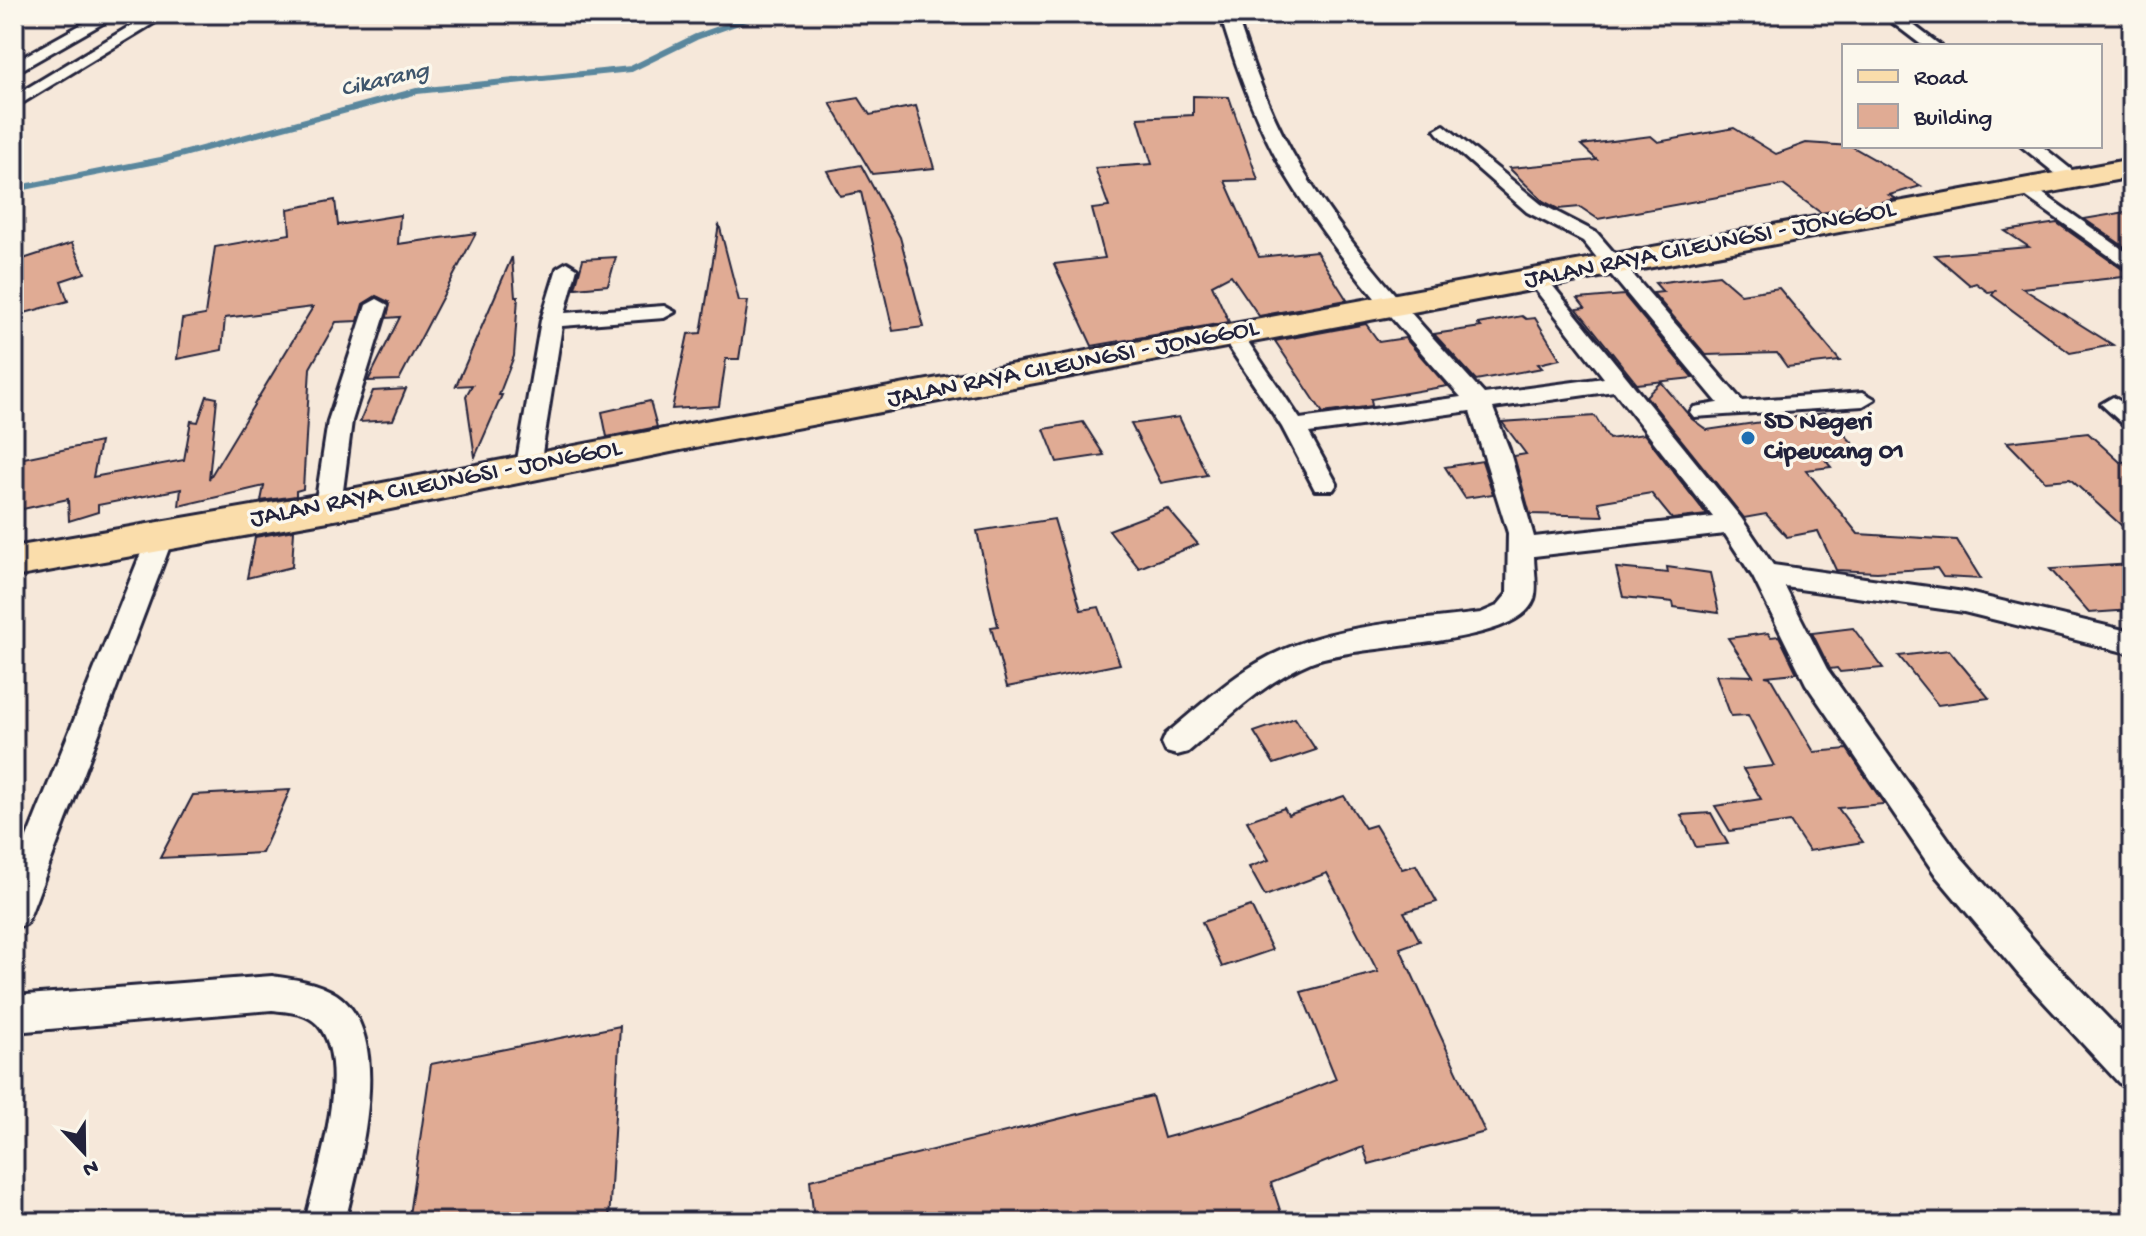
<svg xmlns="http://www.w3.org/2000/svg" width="2146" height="1236" font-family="'Gochi Hand',sans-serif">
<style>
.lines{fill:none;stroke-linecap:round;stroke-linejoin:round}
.stream{stroke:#5a879d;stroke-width:6}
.building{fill:#e0ab94;stroke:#22223b;stroke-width:2}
.minor-casing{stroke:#22223b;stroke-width:6}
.primary-casing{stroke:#22223b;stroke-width:6}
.minor{fill:#fbf7ec;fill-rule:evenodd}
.primary{fill:#faddab;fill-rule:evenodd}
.poi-dot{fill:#1f6fb2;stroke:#fbf7ec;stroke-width:3}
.labels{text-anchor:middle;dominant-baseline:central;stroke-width:7;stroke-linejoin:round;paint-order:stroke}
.far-water-label{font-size:24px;font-style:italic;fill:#3e556c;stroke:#fbf7ec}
.street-label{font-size:26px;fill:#22223b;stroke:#fbf7ec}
.poi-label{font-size:26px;font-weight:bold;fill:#22223b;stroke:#fbf7ec;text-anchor:start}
</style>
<rect width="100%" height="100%" fill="#f6e8da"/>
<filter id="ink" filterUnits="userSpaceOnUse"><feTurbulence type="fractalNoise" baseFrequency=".0125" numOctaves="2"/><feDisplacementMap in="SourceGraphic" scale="16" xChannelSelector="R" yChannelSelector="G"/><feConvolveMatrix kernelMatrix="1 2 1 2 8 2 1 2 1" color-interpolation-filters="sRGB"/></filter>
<g filter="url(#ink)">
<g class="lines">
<path class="stream" d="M14,189L161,160L417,91L631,69L696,37L761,14"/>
</g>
<g class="building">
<path d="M1193,96L1229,97L1258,180L1225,181L1259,257L1316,251L1347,300L1259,316L1231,275L1212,285L1229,322L1092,346L1054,264L1105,258L1092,209L1109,207L1095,168L1152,164L1138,118L1193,115Z"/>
<path d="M859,98L870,115L916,106L934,168L872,174L830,103Z"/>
<path d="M1734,128L1776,154L1806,143L1851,146L1921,186L1889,195L1897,199L1821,213L1783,185L1598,219L1580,207L1558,209L1543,201L1509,168L1597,160L1581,145L1651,136L1658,142Z"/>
<path d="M861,165L900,237L924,327L893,331L861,192L840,196L827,171Z"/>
<path d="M335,200L338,225L400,215L398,244L476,233L399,380L368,381L400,317L387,318L389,302L376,296L363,304L358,321L336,322L310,368L303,489L296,491V496L261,501L264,486L179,506L181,489L98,505V512L69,521L68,499L14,511V460L100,442L93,477L184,460L191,421L198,422L207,396L217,398L209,479L313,307L225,318L222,350L177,359L182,319L205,315L215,247L290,234L288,209Z"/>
<path d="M2132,211V252L2084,219Z"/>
<path d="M2057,223L2132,276L2022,288L2113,345L2070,353L1992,295L1995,291L1988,292L1976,283L1970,285L1935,255L2029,247L2005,231Z"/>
<path d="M719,224L739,301H748L739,359H726L719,406L672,409L688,334L701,333Z"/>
<path d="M72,243L85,273L61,281L68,301L14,316V262Z"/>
<path d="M512,257L515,297H518L514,356L499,395H502L475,457L466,396L472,385L456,386Z"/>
<path d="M616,257L608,285L575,288L583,259Z"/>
<path d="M1719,275L1741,294L1779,288L1840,361L1787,367L1777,353L1706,355L1653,293L1663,292L1655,283Z"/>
<path d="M1624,295L1693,378L1637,384L1577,309L1585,308L1578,299Z"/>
<path d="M1522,316L1526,319L1535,318L1560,359L1538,364L1542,368L1476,380L1434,334L1481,327L1478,324Z"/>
<path d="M1366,324L1379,342L1405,338L1447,386L1371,399L1372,406L1323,413L1275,341Z"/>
<path d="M1661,382L1692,419L1707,430L1824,413L1865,456L1826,461L1831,467L1806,470L1858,534L1957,540L1981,579L1943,577L1937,568L1877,572L1836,570L1818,531L1787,537L1766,514L1744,518L1646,396Z"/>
<path d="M406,389L393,420L360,422L373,391Z"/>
<path d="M650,401L657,427L607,437L602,412Z"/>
<path d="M1595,416L1609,439L1644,434L1707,515L1672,519L1651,493L1598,502L1603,516L1530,514L1514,456L1526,454L1502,422Z"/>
<path d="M1179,417L1207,475L1161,483L1131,424Z"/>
<path d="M1083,422L1104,455L1057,462L1044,429Z"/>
<path d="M2088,433L2120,462L2132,461V535L2070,479L2045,481L2007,442Z"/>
<path d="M1482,461L1493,494L1465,498L1445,467Z"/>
<path d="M1167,508L1198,544L1139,568L1109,530Z"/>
<path d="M1054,519L1081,610L1099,607L1120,664L1007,687L991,627L998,626L977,531Z"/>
<path d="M294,530L292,567L247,578L255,537Z"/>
<path d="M2132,564V610L2089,613L2050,569Z"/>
<path d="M1667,567L1710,573L1719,613L1674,607L1673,602L1623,597L1616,568L1668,573Z"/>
<path d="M1853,628L1883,668L1840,672L1837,668L1830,669L1812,633Z"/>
<path d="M1768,633L1771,637L1779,636L1797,673L1765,676L1770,677L1814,752L1847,749L1884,804L1838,808L1863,842L1809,851L1790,822L1730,831L1715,806L1761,799L1743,769L1774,766L1748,715L1731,716L1716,675L1753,676L1728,638Z"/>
<path d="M1949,650L1989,698L1938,705L1899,656Z"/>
<path d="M1295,718L1316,750L1274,764L1254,732Z"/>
<path d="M290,790L262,853L160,858L193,795Z"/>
<path d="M1344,796L1365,828L1375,825L1402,869L1416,865L1437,902L1404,912L1420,941L1400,948L1485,1132L1369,1164L1363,1147L1302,1171L1271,1183L1282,1216L1263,1222H814L810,1180L1152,1096L1164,1138L1244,1116L1336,1079L1301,992L1378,972L1327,873L1265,896L1249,867L1269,860L1247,821L1284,808L1288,815Z"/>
<path d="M1711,813L1728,844L1696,847L1681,815Z"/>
<path d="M1251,906L1272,950L1222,967L1202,922Z"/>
<path d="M620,1026L609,1222H408L431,1064Z"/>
</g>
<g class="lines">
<defs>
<g id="minor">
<path d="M100,14H119L14,74V62Z"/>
<path d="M150,14H169L14,108V96Z"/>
<path d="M1220,14H1236C1253,67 1273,123 1303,171C1353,253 1420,323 1484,394L1604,378L1527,279L1530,275H1544L1741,518L1773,565L1964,592L2132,632V654L1964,612L1785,587L1827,669L1961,857L2044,952L2132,1043V1089L2119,1083L2020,976L1937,877L1806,684L1753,577L1725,534L1534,556C1534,569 1538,587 1534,599C1517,648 1361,642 1311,662C1263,682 1227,719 1188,752L1177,755L1166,752L1162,743L1166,734C1199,707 1231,676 1270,656C1335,623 1411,622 1481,613L1497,606L1507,594L1508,533L1470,411L1309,433L1337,484L1333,490H1315L1282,427L1221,335L1224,330H1240L1300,419L1461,397C1398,326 1333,254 1284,172C1256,124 1236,67 1220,14ZM1614,391L1713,517L1534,537L1509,449L1493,408Z"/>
<path d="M1881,14H1899L1941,46H1923Z"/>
<path d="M14,23L20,25V31L14,33Z"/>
<path d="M1444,125L1541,204L1597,233L1742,401L1863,392L1875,399L1863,406L1694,417L1690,412L1694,407L1718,403L1583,241L1527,212L1438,134L1435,130Z"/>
<path d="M2021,146H2042L2083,179L2081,183H2067Z"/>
<path d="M2025,181L2132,256V272L2018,191L2016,187Z"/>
<path d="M567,262L577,268L565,313L664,306L675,312L664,318L562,326L540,466L537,472H519L516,466L541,320L557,268Z"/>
<path d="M377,299L388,305L352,421L341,506L337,512H319L315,506L328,421L366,305Z"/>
<path d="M2113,397L2132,408V428L2124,425L2101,404Z"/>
<path d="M160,529L169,532L173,538L31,913L26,924L14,929V870L147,538L151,532Z"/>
<path d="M272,976C294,979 317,982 336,994C397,1035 358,1165 345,1222H305C316,1175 353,1065 318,1025C306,1012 288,1012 272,1010L14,1032V996Z"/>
</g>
<path id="primary" d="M2132,159V177L710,444L351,517L14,577V547L351,489L710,420Z"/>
</defs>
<use href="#minor" class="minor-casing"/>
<use href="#primary" class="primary-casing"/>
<use href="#minor" class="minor"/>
<use href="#primary" class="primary"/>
</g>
</g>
<circle class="poi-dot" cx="1748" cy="438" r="8"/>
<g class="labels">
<g class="far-water-label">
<text transform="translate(385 81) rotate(-13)">Cikarang</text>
</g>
<g class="street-label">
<text transform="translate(1710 246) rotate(-11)">JALAN RAYA CILEUNGSI - JONGGOL</text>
<text transform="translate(1073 365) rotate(-11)">JALAN RAYA CILEUNGSI - JONGGOL</text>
<text transform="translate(436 485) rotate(-11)">JALAN RAYA CILEUNGSI - JONGGOL</text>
</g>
<g class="poi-label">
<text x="1764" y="423">SD Negeri<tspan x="1764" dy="30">Cipeucang 01</tspan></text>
</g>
</g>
<rect width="2146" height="1236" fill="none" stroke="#fbf7ec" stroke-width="48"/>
<rect x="24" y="24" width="2098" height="1188" fill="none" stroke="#22223b" stroke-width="3" filter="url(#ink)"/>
<rect x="1842" y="44" width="260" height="104" fill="#fbf7ec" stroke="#a4a2a5" stroke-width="2"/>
<rect x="1858" y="70" width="40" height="12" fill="#faddab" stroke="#a4a2a5" stroke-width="2"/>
<text x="1914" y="84" font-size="24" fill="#22223b">Road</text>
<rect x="1858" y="104" width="40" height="24" fill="#e0ab94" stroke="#a4a2a5" stroke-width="2"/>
<text x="1914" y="124" font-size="24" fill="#22223b">Building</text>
<g transform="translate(84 1152) rotate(158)" stroke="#fbf7ec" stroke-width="6" paint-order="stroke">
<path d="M0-6L14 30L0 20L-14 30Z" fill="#22223b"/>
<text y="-12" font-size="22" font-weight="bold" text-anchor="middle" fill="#22223b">N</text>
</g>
</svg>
